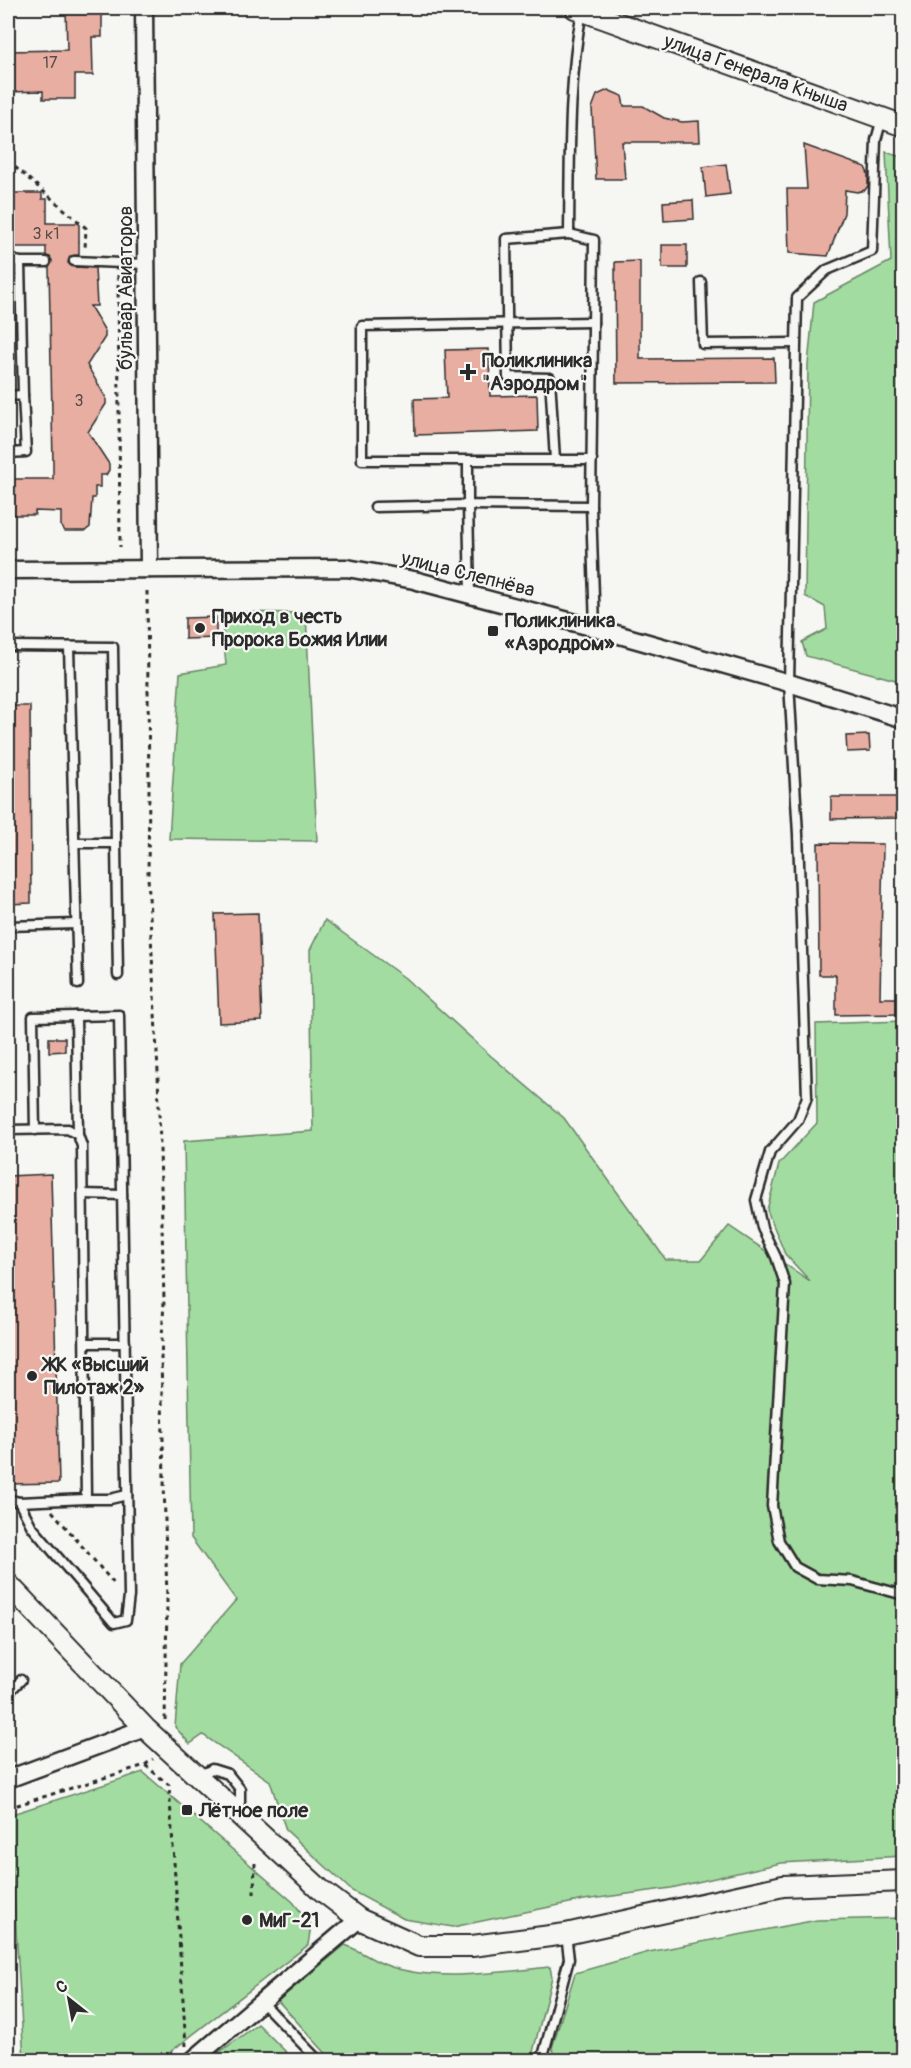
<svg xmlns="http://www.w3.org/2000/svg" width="911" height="2068" font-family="Pangolin,sans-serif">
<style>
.green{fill:#a3dca1;stroke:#678466;stroke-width:1.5}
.building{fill:#e8aea2;stroke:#2b2b2b;stroke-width:1.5}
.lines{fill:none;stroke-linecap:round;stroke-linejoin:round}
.service-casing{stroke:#2b2b2b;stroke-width:13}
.minor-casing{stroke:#2b2b2b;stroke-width:21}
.tertiary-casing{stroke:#2b2b2b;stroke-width:24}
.path{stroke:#2b2b2b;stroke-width:3;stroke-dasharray:4.5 4.5;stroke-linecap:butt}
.service{stroke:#f6f6f2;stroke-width:8}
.minor{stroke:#f6f6f2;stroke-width:16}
.tertiary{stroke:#f6f6f2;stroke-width:20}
.poi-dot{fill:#2b2b2b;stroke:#f6f6f2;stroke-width:2}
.labels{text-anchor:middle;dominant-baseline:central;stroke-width:4.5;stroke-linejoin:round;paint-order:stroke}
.number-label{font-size:16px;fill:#5a4c49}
.street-label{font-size:20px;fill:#2b2b2b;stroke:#f6f6f2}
.poi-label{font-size:20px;font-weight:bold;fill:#2b2b2b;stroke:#f6f6f2;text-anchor:start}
</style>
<rect width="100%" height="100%" fill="#f6f6f2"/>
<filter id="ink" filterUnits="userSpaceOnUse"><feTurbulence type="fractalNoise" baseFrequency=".0167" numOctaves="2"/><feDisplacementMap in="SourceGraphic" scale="12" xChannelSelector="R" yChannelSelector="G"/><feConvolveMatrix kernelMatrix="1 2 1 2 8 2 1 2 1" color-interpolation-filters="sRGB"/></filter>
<g filter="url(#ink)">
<g class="green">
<path d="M886,152L904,158L903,682L806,656L802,642L827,629L825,607L805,596L808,365L814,302L891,261Z"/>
<path d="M221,612L306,613L317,841L169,839L180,673L226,665Z"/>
<path d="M325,920L405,978L491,1056L564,1118L666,1260H701L729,1226L810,1281L785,1254L767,1210L779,1164L817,1123L816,1024L903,1021V1856L781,1863L671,1888L584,1900L453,1927L404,1919L352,1891L286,1830L270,1781L203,1735L190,1744L175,1727L180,1664L236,1600L191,1538L184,1141L313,1131L310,950Z"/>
<path d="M143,1772L293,1902L311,1925L308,1945L160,2060H24L9,1815Z"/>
<path d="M903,1918V2060H558L552,2048L575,1973L649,1952L817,1920Z"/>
<path d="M345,1945C359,1950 372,1960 386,1965C432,1983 502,1972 550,1967L552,1977L531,2060H332L278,2001Z"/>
<path d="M258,2024L294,2060H209Z"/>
</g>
<g class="building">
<path d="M66,8H102V37H92L93,75H75V99H43V91L8,92V51L67,50Z"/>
<path d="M608,90L622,96L624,106H643L664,118L682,122L699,121L700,142H622L625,179H596L592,108L597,95Z"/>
<path d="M804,145L865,167L868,174V186L865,190L857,192L845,190L844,213L828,256L789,253L787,189H807Z"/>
<path d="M726,164L730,194L706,197L703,167Z"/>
<path d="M8,193H42V199H47V223H79V255L71,256L68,263L74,267L95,268L97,306H90L105,331V337L87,365L106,398V404L88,432L109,464V470L106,475H100V487H95V498H92L90,527L85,531H65L61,526V512L35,511V515H8V479H53V463L49,267L52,261L50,257L46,256V247H9V238H8Z"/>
<path d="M693,200L694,219L664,221L663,202Z"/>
<rect x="662" y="245" width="25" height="23"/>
<path d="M640,261V359L774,358L775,382L616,383L615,262Z"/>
<path d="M489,349L490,396L537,395L538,431L415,435L414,399L447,398L445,350Z"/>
<path d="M216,617V638L185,639V618Z"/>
<path d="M8,706H30L31,903L8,904Z"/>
<path d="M869,735L870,751L847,752L846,736Z"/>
<path d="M831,797H903V818L831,819Z"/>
<path d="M818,843L883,844L880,998H903V1014L836,1015V975H819Z"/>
<path d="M258,913L262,1021L219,1023L215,914Z"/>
<path d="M49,1038H65V1051L49,1052Z"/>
<path d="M51,1174L59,1483L8,1484V1176Z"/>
</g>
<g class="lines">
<defs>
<g id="service">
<path d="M582,11C568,84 570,159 569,234L594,240L591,506"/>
<path d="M882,119L876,140L872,251L827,270L797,298L789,683L798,834L807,1097L798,1120L770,1152L756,1200L762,1228L776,1257L785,1284L772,1506L779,1541L795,1567L817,1579L852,1581L904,1595"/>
<path d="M8,259L20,262L23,395"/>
<path d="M74,261L146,264"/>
<path d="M20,262H46"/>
<path d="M701,282L703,344L795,343"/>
<path d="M8,396L23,395L26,452L8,453"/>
<path d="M468,460V505L591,506L595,628"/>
<path d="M555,460L550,378L508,377L506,239L569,234"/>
<path d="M592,460H362V326L593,322"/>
<path d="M375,507L468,505L470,594"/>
<path d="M8,646L113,647L118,975"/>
<path d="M69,647L78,984"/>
<path d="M74,843H116"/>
<path d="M8,926L76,924"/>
<path d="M76,1016L78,1135"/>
<path d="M8,1130L68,1129L78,1135L82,1146L86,1499L19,1502L8,1499"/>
<path d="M83,1194L122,1195"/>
<path d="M85,1343H125"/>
<path d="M86,1499H110L127,1495"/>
<path d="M19,1502L32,1527L114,1623L126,1620L129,1596L119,1015L33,1017L35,1130"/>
<path d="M8,1693L21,1680"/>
<path d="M198,1776L212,1769L228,1774L240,1789V1802L237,1811"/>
<path d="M262,2002L318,2060"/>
<path d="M542,2060L569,1959L566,1934"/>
</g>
<g id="minor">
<path d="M144,8L149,569"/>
<path d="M8,570L347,568L414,580L595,628L789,683L904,719"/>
<path d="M8,1779L145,1728"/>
<path d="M193,2060L359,1919"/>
</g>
<g id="tertiary">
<path d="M575,8L904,126"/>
<path d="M8,1584L145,1728L321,1890L359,1919L419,1946H472L566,1934L783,1886L904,1881"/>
</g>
</defs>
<use href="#service" class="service-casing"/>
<use href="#minor" class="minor-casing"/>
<use href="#tertiary" class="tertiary-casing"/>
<g class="path">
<path d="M8,161L86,228L85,249"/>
<path d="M118,275L120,547"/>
<path d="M147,591L149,789L148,876L158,1072L164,1301L161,1358L167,1601L165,1722"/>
<path d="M52,1511L116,1586"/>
<path d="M145,1765L153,1759"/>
<path d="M8,1808L145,1765L169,1785L186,2046"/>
<path d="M254,1894L255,1863"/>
</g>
<use href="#service" class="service"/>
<use href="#minor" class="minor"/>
<use href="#tertiary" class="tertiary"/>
</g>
</g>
<g class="poi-dot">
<path d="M465 363h6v6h6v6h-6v6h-6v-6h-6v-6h6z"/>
<circle cx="200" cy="628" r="6"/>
<rect x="487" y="625" width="12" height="12" rx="3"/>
<circle cx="32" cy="1376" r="6"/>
<rect x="181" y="1804" width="12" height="12" rx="3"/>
<circle cx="247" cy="1920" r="6"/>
</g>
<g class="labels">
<g class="number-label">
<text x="50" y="63">17</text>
<text x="46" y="234">3 к1</text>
<text x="79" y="401">3</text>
</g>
<g class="street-label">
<text transform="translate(756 73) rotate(20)">улица Генерала Кныша</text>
<text transform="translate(125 288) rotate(-90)">бульвар Авиаторов</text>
<text transform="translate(468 574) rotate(14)">улица Слепнёва</text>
</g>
<g class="poi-label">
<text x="482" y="360">Поликлиника<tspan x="482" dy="23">"Аэродром"</tspan></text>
<text x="212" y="616">Приход в честь<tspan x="212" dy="23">Пророка Божия Илии</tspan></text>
<text x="505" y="620">Поликлиника<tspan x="505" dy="23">«Аэродром»</tspan></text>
<text x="44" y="1364">ЖК «Высший<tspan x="44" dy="23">Пилотаж 2»</tspan></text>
<text x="199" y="1810">Лётное поле</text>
<text x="259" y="1920">МиГ-21</text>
</g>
</g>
<rect width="911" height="2068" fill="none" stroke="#f6f6f2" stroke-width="30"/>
<rect x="15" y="15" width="881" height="2038" fill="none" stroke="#2b2b2b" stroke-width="2" filter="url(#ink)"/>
<g transform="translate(69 1999) rotate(329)" stroke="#f6f6f2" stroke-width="4.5" paint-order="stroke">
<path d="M0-4.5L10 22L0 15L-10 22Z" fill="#2b2b2b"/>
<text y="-9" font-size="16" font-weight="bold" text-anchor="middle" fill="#2b2b2b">С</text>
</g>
</svg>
